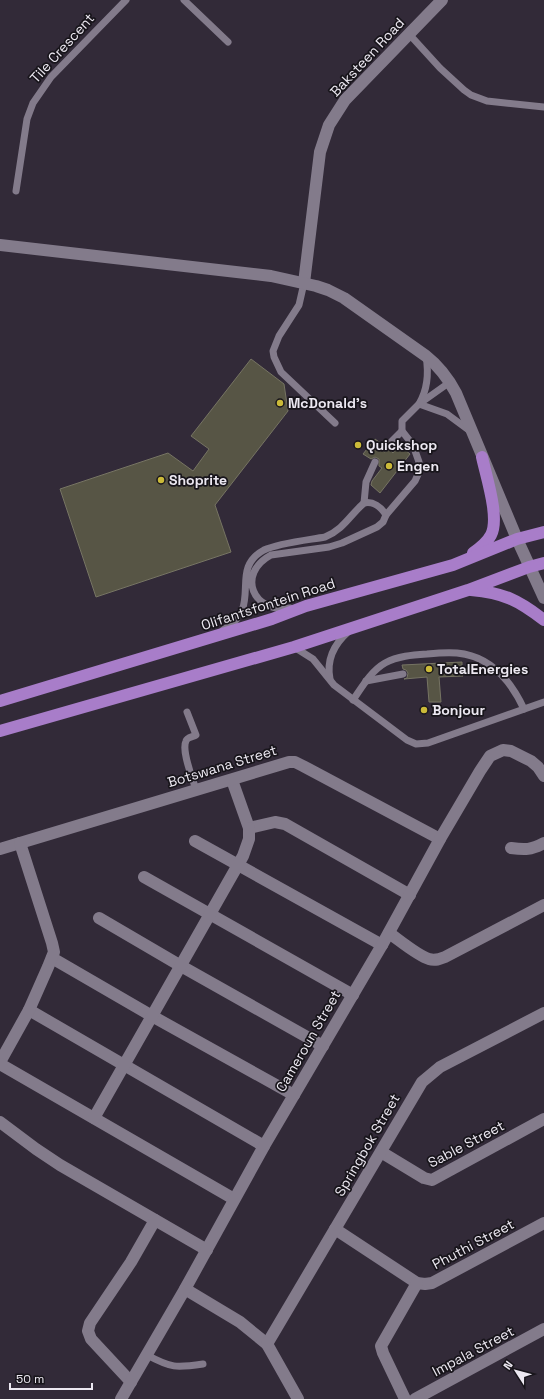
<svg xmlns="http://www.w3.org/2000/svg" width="544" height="1399" font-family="'Space Grotesk',sans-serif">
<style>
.building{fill:#575545;stroke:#767463}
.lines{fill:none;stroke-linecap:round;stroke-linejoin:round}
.lane{stroke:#837b8b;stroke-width:7}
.street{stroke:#837b8b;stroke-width:12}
.secondary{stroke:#837b8b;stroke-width:12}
.primary{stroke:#a87dc9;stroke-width:12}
.poi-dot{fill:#cbba39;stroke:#18151b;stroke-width:1.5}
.labels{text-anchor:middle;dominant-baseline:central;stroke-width:3.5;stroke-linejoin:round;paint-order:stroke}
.street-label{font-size:14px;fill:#ece8f1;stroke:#18151b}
.poi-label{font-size:14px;font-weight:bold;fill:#ece8f1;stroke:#18151b;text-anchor:start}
</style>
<rect width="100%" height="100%" fill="#322a38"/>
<g class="building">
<path d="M251,359L284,384L288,411L215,505L231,552L96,597L60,489L168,453L193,471L209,449L191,436Z"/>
<path d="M375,439L382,444L381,449L384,452L390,450L393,453L399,445L410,454L380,493L371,485L372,481L382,468L379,466V459L375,457L371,459L363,454Z"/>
<path d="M462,662V665L458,667L457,670L459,674L463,676L439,677L441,702H429L427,677L404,679L407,678L408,673L406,670L403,669L402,665Z"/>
</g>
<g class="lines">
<g class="lane">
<path d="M184,0L228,42"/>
<path d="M409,34L440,68L464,90L471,95L487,101L544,107"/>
<path d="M16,191L27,119L33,103L51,77L126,0"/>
<path d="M304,283L299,305L279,336L273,351L274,357L281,372L335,423"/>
<path d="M426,356C429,374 428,389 419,404L447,414L470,431"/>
<path d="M386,447L402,431"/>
<path d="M364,503L366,482L375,462"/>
<path d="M386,515L415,481L420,470L419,462L413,445L402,431V421L419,404L450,382"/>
<path d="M223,630C265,607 227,570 264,550C279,543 308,540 325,537C344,529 350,515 364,503C373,501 381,507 386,515L383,522L377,527L342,543L329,547L271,555C236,574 253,614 290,608"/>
<path d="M294,647L313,659L334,685L407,740L416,744L428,743L544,702"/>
<path d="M462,670H496"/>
<path d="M330,679C326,659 334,644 349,631"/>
<path d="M366,681L403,674"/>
<path d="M353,700C362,687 371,671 385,663C398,656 412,655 427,654C437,653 447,652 457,653C490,656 511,681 524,709"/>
<path d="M187,712L196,735C193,737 187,737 186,741C181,751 193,779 196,790"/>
<path d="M147,1355C171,1368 176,1368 203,1364"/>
</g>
<g class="street">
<path d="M304,283L320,152L329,125L345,100L442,0"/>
<path d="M232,780L249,828L275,822L285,824L410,895"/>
<path d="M195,841L382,945"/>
<path d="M511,848C525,850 531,850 544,843"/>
<path d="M0,849L289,762H295L303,766L440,839"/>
<path d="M144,877L353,995"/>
<path d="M99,918L181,966L323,1046"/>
<path d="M389,933C399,940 418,956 429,959C435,961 440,959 445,957L544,905"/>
<path d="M52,958L152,1016L294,1095"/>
<path d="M29,1010L264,1146"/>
<path d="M0,1062L29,1010L48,967L54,952L52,943L20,843"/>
<path d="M0,1064L234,1199"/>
<path d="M94,1118L243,856L249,839V828"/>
<path d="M0,1122L36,1149L60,1165L207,1250"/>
<path d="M381,1152L424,1178L432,1180L544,1119"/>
<path d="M335,1229L417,1283L425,1284L432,1283L544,1223"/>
<path d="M185,1289L240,1322L267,1344L298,1399"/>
<path d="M267,1344L422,1082L440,1067L544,1013"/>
<path d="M131,1382L91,1339L88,1331L90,1323L131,1262L155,1220"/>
<path d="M121,1399L185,1289L264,1146L382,945L440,839L480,771L490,756L503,750L511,751L531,761L538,767L544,776"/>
<path d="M405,1399L383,1353L381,1346L417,1283"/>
<path d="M415,1399L544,1329"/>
</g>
<path class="secondary" d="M0,245L271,276L316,286L328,290L344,298L426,356C440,367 448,378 456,393L517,539L544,598"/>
<g class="primary">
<path d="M473,553C480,548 487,543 491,535C500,518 486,476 482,457"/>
<path d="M471,590C504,593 518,600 544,620"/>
<path d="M0,701L272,619L306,606L453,565L517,539L544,532"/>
<path d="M0,731L294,647L468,590L529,567L544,563"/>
</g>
</g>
<g class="poi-dot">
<circle cx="280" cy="403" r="4"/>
<circle cx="358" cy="445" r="4"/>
<circle cx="389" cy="466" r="4"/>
<circle cx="161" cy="480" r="4"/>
<circle cx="429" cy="669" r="4"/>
<circle cx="424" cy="710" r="4"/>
</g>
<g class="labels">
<g class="street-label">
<text transform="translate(62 48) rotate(-48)">Tile Crescent</text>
<text transform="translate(367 57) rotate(-47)">Baksteen Road</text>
<text transform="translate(268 604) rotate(-18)">Olifantsfontein Road</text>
<text transform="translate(222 766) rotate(-17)">Botswana Street</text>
<text transform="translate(308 1041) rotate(-60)">Cameroun Street</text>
<text transform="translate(466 1144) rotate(-28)">Sable Street</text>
<text transform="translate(367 1145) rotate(-60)">Springbok Street</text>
<text transform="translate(473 1244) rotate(-28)">Phuthi Street</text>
<text transform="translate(473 1351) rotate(-28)">Impala Street</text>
</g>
<g class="poi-label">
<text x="288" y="403">McDonald's</text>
<text x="366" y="445">Quickshop</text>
<text x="397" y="466">Engen</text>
<text x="169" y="480">Shoprite</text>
<text x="437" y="669">TotalEnergies</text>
<text x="432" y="710">Bonjour</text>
</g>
</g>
<g transform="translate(516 1371) rotate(306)" stroke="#18151b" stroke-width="3" paint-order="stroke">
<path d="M0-3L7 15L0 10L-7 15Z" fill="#ece8f1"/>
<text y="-6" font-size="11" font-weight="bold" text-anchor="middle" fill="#ece8f1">N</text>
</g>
<path d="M10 1383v6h82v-6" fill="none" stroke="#ece8f1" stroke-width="2"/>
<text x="16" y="1383" font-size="12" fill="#ece8f1" stroke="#18151b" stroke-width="3" paint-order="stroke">50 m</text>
</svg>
